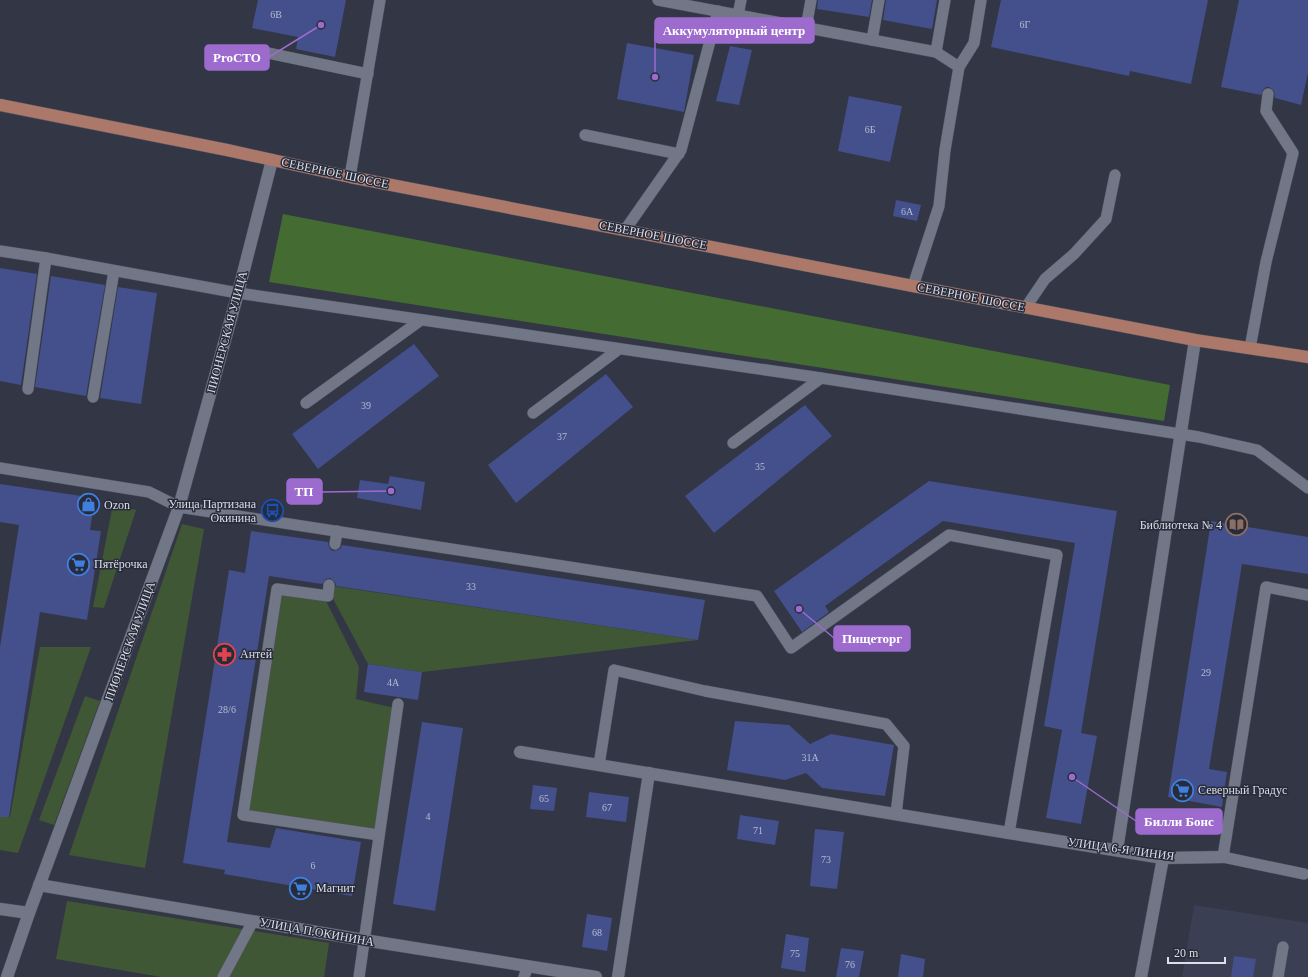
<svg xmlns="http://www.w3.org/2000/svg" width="1308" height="977" font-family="'Times New Roman',serif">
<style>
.built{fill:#3a3f54}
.green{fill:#405735}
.forest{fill:#446b31}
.building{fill:#43508b}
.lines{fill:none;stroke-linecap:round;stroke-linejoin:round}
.lane-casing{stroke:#505460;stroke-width:12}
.street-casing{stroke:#505460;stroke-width:13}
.secondary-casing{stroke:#505460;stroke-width:13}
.primary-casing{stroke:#505460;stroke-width:13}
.lane{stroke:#727787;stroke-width:11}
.street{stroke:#727787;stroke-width:12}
.secondary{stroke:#727787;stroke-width:12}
.primary{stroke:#ac7869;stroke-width:12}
.labels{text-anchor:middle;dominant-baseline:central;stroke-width:3;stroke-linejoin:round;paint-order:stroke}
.number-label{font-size:10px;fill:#b6bbd2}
.street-label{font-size:12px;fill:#dcdfe9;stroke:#282c3a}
.poi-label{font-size:12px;fill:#dcdfe9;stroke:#282c3a;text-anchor:start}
.leader{fill:none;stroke:#9d6bce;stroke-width:1.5}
.callout-dot{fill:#9d6bce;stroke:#282c3a;stroke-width:1.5}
.callout{fill:#9d6bce;stroke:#9d6bce;stroke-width:1.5}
.callout-label{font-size:13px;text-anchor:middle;font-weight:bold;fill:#fff}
</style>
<rect width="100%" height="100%" fill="#323645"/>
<path class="built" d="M1194,905L1308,923V977H1182Z"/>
<g class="green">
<path d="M113,504L136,510L104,608L93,607Z"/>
<path d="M182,524L204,529L145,868L69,855Z"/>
<path d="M332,586L698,640L422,672L368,664L331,595Z"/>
<path d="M280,593L325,599L359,667L356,699L394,708L377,832L247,813Z"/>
<path d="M40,647H91L18,853L0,850V816L10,817Z"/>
<path d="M85,696L100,701L54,825L39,820Z"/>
<path d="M67,901L329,943L324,977H161L56,959Z"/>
</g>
<path class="forest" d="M283,214L1170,385L1164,421L269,282Z"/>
<g class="building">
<path d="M258,0H346L335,57L296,49L298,37L252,28Z"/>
<path d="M818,0H872L869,17L817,9Z"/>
<path d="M886,0H937L932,29L883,20Z"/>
<path d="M1001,0H1208L1191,84L1130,71L1129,76L991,47Z"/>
<path d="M1239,0H1308V73L1301,105L1275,98L1274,91L1269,87H1266L1263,90L1261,95L1221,87Z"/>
<path d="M627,43L694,55L684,112L617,99Z"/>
<path d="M730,46L752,50L739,105L716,101Z"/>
<path d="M849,96L902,106L890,162L838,151Z"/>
<path d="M896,200L921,205L917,221L893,216Z"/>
<path d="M0,268L37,274L21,385L0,381Z"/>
<path d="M51,276L105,285L86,396L35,387Z"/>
<path d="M118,287L157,293L141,404L100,398Z"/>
<path d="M414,344L439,376L318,469L292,434Z"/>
<path d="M606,374L633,407L516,503L488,465Z"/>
<path d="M805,405L832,436L714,533L685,496Z"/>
<path d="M390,476L425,482L421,510L357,498L360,480L388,484Z"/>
<path d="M929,481L1117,511L1081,733L1097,736L1081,824L1046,818L1062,730L1044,726L1075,543L943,521L825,606L829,612L802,632L774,591Z"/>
<path d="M0,484L95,498L90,530L101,531L87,620L40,612L9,817H0V647L19,525L0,522Z"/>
<path d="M1211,521L1308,537V574L1242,564L1209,769L1227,772L1222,807L1168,797Z"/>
<path d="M251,531L328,542L329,547L331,550L334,551L340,549L342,545L705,600L698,640L336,586L335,582L330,578L326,579L322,584L269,576L227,842L270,848L276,828L361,842L352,896L224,874L225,870L183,863L229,570L245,573Z"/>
<path d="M368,664L422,672L418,700L364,692Z"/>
<path d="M735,721L789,725L810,744L831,734L894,745L885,796L822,788L806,773L785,780L727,770Z"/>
<path d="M422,722L463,728L435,911L393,904Z"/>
<path d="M533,785L557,788L554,811L530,809Z"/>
<path d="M589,792L629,797L626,822L586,817Z"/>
<path d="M740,815L779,821L775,845L737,839Z"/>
<path d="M815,829L844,832L837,889L810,886Z"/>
<path d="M587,914L612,918L607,951L582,947Z"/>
<path d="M786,934L809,938L805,972L781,968Z"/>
<path d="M841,948L864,951L859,977H836Z"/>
<path d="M901,954L925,959L923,977H898Z"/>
<path d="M1234,956L1256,959L1253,977H1231Z"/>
</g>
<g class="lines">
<defs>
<g id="lane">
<path d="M658,0L936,52"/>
<path d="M945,0L936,52L959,67"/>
<path d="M738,15L741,0"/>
<path d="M806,28L811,0"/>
<path d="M872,40L879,0"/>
<path d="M268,53L368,74"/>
<path d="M585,135L679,154"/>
<path d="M350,177L380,0"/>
<path d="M625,230L681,150L718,11"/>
<path d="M0,251L46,258L238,293L821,378L1199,437L1257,450L1308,488"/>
<path d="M913,286L939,206L945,150L959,67L974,43L981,0"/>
<path d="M1026,307L1045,279L1074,254L1106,219L1115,175"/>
<path d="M1250,348L1266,262L1293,153L1266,111L1268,94"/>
<path d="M28,389L46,258"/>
<path d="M93,397L114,271"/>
<path d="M306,403L421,320"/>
<path d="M533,413L619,349"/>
<path d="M733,443L821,378"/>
<path d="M0,468L149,492L179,507L757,596L791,648L949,535L1057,555L1009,833"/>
<path d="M335,544L337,531"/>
<path d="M329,585L328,596L277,589L243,815L379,835"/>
<path d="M599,765L614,670L705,691L886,724L904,746L896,814"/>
<path d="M1304,874L1223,857L1266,587L1308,595"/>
<path d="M223,977L253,921"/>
<path d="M359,977L398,704"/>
<path d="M524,977L528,966"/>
<path d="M1278,977L1283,947"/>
</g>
<g id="street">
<path d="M520,752L1009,833L1163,858L1223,857"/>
<path d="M1117,850L1195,340"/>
<path d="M39,885L364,940L596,977"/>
<path d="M0,909L29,913"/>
<path d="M618,977L649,773"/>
<path d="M1141,977L1163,858"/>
</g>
<path id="secondary" d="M7,977L29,913L179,507L238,293L272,160"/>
<path id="primary" d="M0,105L227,150L350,177L913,286L1195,340L1308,357"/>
</defs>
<use href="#lane" class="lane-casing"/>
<use href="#street" class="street-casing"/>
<use href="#secondary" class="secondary-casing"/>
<use href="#primary" class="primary-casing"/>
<use href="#lane" class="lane"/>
<use href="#street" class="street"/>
<use href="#secondary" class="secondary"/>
<use href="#primary" class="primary"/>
</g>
<defs>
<symbol id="shop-ring" viewBox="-11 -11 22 22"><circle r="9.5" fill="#282c3a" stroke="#3f7fe0" stroke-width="1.5"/><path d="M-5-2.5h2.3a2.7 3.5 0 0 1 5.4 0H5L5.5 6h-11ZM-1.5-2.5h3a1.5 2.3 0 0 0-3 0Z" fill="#3f7fe0"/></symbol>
<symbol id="bus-ring" viewBox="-11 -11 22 22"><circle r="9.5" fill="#282c3a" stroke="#1a4fb4" stroke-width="1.5"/><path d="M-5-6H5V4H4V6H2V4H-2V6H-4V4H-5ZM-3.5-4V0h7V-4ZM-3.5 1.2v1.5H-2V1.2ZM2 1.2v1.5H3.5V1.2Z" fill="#1a4fb4"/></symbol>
<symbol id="library-ring" viewBox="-11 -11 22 22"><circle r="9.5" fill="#282c3a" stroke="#8d6e63" stroke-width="1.5"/><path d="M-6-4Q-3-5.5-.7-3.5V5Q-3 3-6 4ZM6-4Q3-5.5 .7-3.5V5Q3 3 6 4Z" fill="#8d6e63"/></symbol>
<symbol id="supermarket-ring" viewBox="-11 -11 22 22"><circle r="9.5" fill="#282c3a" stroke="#3f7fe0" stroke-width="1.5"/><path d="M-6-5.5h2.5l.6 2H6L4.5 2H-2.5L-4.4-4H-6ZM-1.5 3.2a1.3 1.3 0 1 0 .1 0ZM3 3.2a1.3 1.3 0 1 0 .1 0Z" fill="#3f7fe0"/></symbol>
<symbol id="pharmacy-ring" viewBox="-11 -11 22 22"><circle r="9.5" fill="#282c3a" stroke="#e0444e" stroke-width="1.5"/><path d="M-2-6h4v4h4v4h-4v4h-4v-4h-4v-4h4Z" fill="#e0444e"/></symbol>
</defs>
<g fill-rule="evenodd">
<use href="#shop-ring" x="76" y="492" width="25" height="25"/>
<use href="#bus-ring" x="260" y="498" width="25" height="25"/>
<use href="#library-ring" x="1224" y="512" width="25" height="25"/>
<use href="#supermarket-ring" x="66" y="552" width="25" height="25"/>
<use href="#pharmacy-ring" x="212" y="642" width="25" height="25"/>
<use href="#supermarket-ring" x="1170" y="778" width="25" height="25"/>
<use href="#supermarket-ring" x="288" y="876" width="25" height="25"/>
</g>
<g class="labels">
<g class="number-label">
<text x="276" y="14">6В</text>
<text x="1025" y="24">6Г</text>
<text x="870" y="129">6Б</text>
<text x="907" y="211">6А</text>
<text x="366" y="405">39</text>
<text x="562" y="436">37</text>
<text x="760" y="466">35</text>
<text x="471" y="586">33</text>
<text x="1206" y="672">29</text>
<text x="393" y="682">4А</text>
<text x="227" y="709">28/6</text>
<text x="810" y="757">31А</text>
<text x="544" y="798">65</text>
<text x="607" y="807">67</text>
<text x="428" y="816">4</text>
<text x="758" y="830">71</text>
<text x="826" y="859">73</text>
<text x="313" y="865">6</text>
<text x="597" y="932">68</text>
<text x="795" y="953">75</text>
<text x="850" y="964">76</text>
</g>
<g class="street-label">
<text transform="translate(335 173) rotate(12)">СЕВЕРНОЕ ШОССЕ</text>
<text transform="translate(653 235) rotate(11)">СЕВЕРНОЕ ШОССЕ</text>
<text transform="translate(971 297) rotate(11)">СЕВЕРНОЕ ШОССЕ</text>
<text transform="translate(227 332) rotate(-75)">ПИОНЕРСКАЯ УЛИЦА</text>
<text transform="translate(130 641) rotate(-70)">ПИОНЕРСКАЯ УЛИЦА</text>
<text transform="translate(1121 849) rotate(8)">УЛИЦА 6-Я ЛИНИЯ</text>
<text transform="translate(317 932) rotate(10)">УЛИЦА П.ОКИНИНА</text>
</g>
<g class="poi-label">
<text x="256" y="504" text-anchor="end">Улица Партизана<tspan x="256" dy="14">Окинина</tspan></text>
<text x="104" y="505">Ozon</text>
<text x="1222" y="525" text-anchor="end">Библиотека № 4</text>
<text x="94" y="564">Пятёрочка</text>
<text x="240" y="654">Антей</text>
<text x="1198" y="790">Северный Градус</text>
<text x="316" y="888">Магнит</text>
</g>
</g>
<path class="leader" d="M655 77L655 31M321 25L269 57M391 491L322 492M799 609L834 638M1072 777L1136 821"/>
<g class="callout-dot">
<circle cx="655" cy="77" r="4"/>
<circle cx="321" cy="25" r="4"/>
<circle cx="391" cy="491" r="4"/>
<circle cx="799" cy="609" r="4"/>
<circle cx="1072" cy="777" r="4"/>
</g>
<g class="callout">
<rect x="655" y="18" width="159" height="25" rx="4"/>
<rect x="205" y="45" width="64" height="25" rx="4"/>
<rect x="287" y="479" width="35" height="25" rx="4"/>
<rect x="834" y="626" width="76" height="25" rx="4"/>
<rect x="1136" y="809" width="86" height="25" rx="4"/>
</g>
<g class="callout-label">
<text x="734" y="35">Аккумуляторный центр</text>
<text x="237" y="62">ProСТО</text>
<text x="304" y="496">ТП</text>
<text x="872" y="643">Пищеторг</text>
<text x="1179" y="826">Билли Бонс</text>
</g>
<path d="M1168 957v6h57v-6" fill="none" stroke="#dcdfe9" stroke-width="2"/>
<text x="1174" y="957" font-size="12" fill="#dcdfe9" stroke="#282c3a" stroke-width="3" paint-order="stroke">20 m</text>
</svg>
